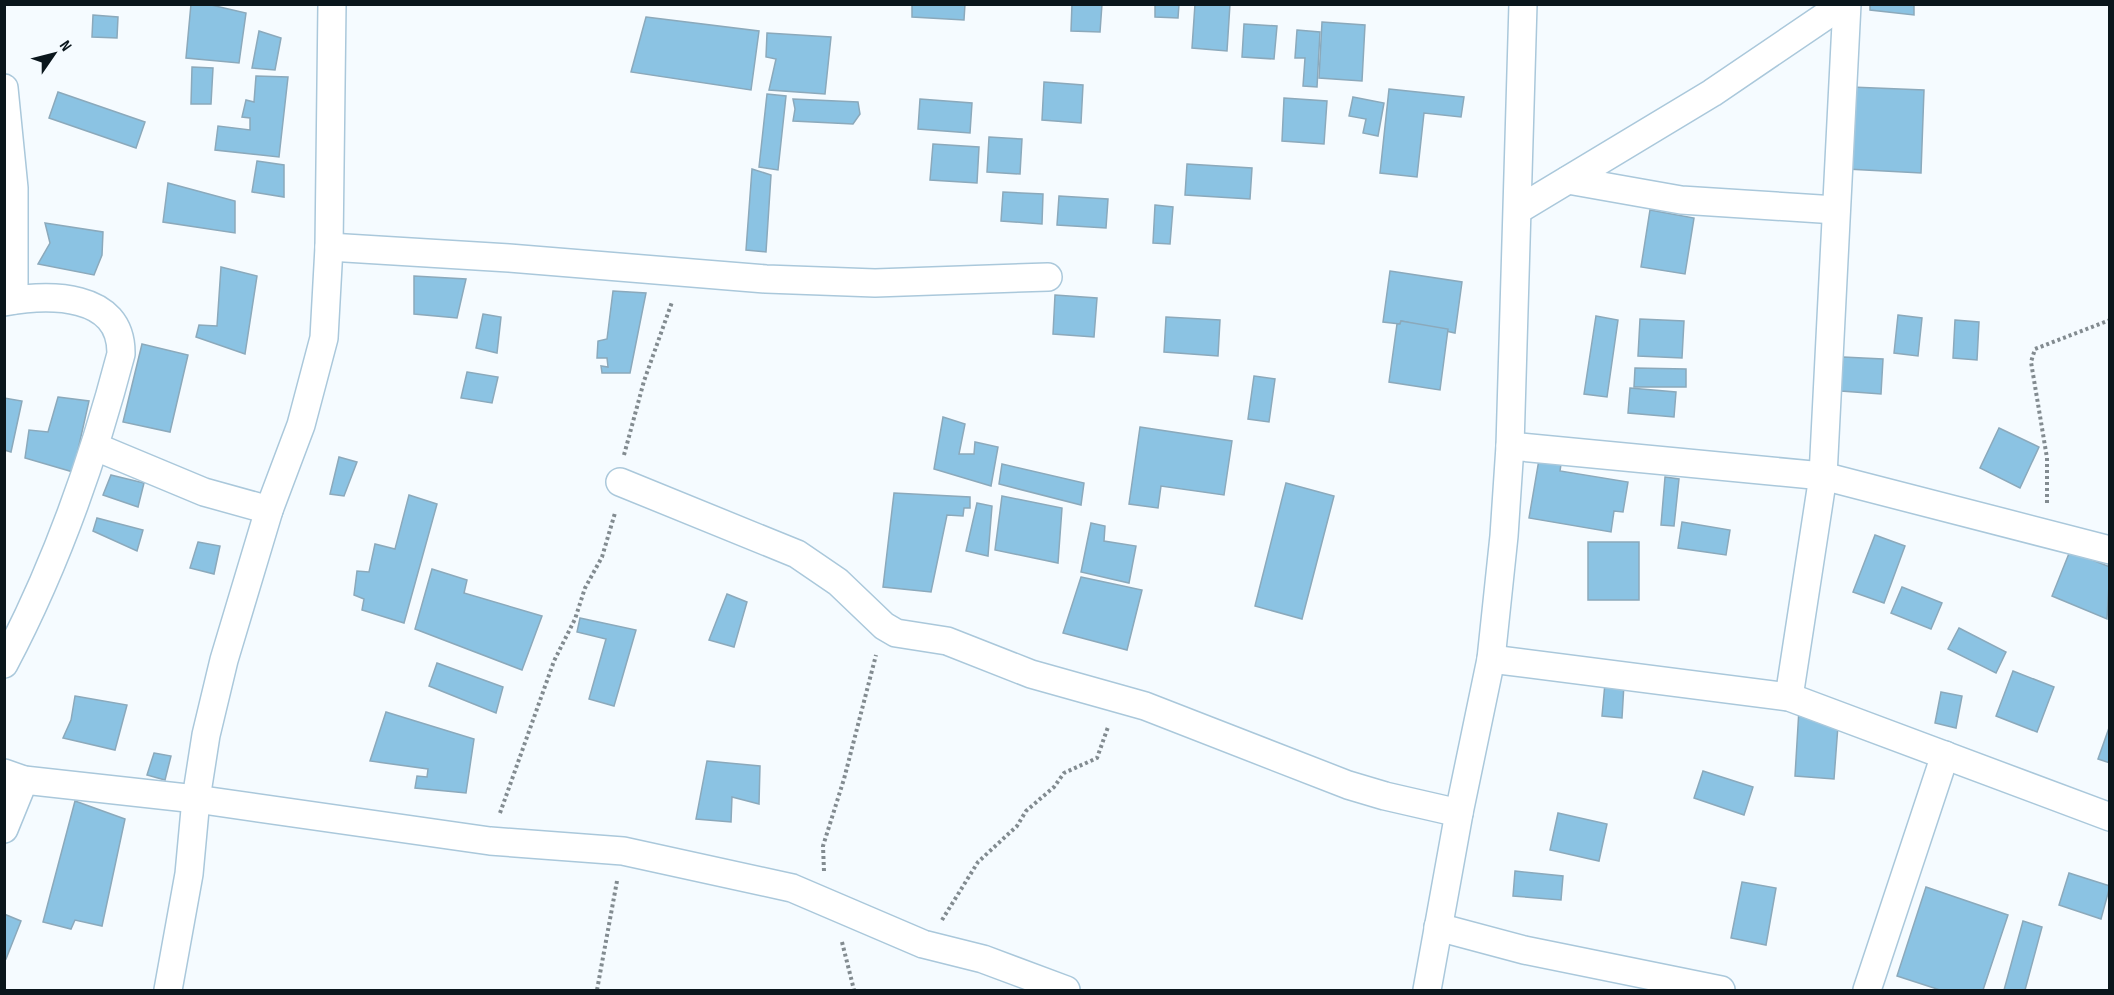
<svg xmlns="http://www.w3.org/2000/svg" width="2114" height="995" font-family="'Sofia Sans Condensed',sans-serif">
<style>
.building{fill:#8bc3e3;stroke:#8ba9bb;stroke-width:1.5}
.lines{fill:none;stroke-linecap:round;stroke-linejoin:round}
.minor-casing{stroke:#aac8db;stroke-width:30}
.path{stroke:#828b90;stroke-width:4;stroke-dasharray:3 3;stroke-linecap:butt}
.minor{stroke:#fff;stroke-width:27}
</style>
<rect width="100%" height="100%" fill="#f5fbff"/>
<g class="building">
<path d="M191,4H207L246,13L239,63L186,58Z"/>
<path d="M912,4H965L964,20L912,17Z"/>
<path d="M1072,4H1102L1100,32L1071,31Z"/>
<path d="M1155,4H1179L1178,18L1155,17Z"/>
<path d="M1195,4H1230L1227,51L1192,48Z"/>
<path d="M1870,4H1914V15L1870,10Z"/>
<path d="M93,15L118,17L117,38L92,37Z"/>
<path d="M646,17L759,31L751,90L631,72Z"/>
<path d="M1322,22L1365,25L1362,81L1319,78Z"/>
<path d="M1244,24L1277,26L1274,59L1242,57Z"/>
<path d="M1297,30L1320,32L1317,87L1303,86L1305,58H1295Z"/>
<path d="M259,31L281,38L275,70L252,68Z"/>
<path d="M767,33L831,37L825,94L769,90L776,59L766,57Z"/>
<path d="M192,67L213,68L211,104H191Z"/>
<path d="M256,76L288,77L279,157L215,150L218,126L250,130V118L242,117L246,100L254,102Z"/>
<path d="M1044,82L1083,85L1081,123L1042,120Z"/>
<path d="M1851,87L1924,90L1921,173L1847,169Z"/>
<path d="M1389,89L1464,97L1461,117L1424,113L1417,177L1380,173Z"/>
<path d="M58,92L145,122L136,148L49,118Z"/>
<path d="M767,94L786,96L778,170L759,167Z"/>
<path d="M1353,97L1384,103L1378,136L1363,133L1366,119L1349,116Z"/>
<path d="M1284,98L1327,101L1324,144L1282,141Z"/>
<path d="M793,99L858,102L860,114L853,124L793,121L795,109Z"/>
<path d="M920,99L972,103L970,133L918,129Z"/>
<path d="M989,137L1022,139L1020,174L987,172Z"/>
<path d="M933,144L979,147L977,183L930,180Z"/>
<path d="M257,161L284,165V197L252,192Z"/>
<path d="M1187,164L1252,168L1250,199L1185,195Z"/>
<path d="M752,169L771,175L766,252L746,250Z"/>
<path d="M168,183L235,201V233L163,222Z"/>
<path d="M1003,192L1043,194L1042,224L1001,221Z"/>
<path d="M1059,196L1108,199L1106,228L1057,225Z"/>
<path d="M1155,205L1173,207L1170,244L1153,243Z"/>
<path d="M1650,210L1694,218L1685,274L1641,267Z"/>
<path d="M45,223L103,232L102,255L94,275L38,264L50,243Z"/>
<path d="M221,267L257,276L245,354L196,337L199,325L217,326Z"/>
<path d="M1390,271L1462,282L1455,333L1401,321L1400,324L1383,322Z"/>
<path d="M414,276L466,279L457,318L414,314Z"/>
<path d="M613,291L646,293L630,373H602L601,366L608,367L607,358H597L598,341L607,339Z"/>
<path d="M1055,295L1097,298L1094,337L1053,334Z"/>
<path d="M483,314L501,317L497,353L476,348Z"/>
<path d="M1898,315L1922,318L1918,356L1894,353Z"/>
<path d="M1596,316L1618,320L1607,397L1584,394Z"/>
<path d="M1166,317L1220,320L1218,356L1164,352Z"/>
<path d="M1640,319L1684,321L1682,358L1638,356Z"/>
<path d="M1955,320L1979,322L1977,360L1953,358Z"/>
<path d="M1401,321L1448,329L1440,390L1389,382L1397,324H1400Z"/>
<path d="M142,344L188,355L170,432L123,422Z"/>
<path d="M1843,357L1883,359L1881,394L1841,391Z"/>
<path d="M1635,368L1686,369V387H1634Z"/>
<path d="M467,372L498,377L492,403L461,398Z"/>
<path d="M1254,376L1275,379L1269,422L1248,419Z"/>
<path d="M1630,388L1676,392L1674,417L1628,413Z"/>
<path d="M58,397L89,401L73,472L25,458L29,430L48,432Z"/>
<path d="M4,398L22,401L11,452L4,450Z"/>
<path d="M943,417L965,424L959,454H974L975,442L998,447L991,486L934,469Z"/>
<path d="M1140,427L1232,441L1224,495L1161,486L1158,508L1129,504Z"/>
<path d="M1999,428L2039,447L2020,488L1980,468Z"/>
<path d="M1542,442L1564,445L1560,471L1628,482L1623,512L1614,511L1611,532L1529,518Z"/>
<path d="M339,457L357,462L344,496L330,494Z"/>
<path d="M1002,464L1084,483L1081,505L999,484Z"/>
<path d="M111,475L144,483L138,507L103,495Z"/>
<path d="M1665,477L1679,479L1674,526L1661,525Z"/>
<path d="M1286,483L1334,496L1302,619L1255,606Z"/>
<path d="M894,493L970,497V508H964L963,516L947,515L931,592L883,587Z"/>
<path d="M409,495L437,504L404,623L362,610L364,599L354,595L357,571L369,572L375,544L395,549Z"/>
<path d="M1002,496L1062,508L1058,563L995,550Z"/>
<path d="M977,503L992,506L988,556L966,551Z"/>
<path d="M97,518L143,530L137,551L93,531Z"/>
<path d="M1682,522L1730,530L1726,555L1678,548Z"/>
<path d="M1091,523L1105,526L1104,541L1136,546L1129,583L1081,572Z"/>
<path d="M1875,535L1905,546L1884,603L1853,592Z"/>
<path d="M198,542L220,546L214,574L190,568Z"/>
<rect x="1588" y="542" width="51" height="58"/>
<path d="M2070,551L2110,567L2107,619L2052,596Z"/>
<path d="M432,569L467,580L464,593L542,616L522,670L415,629Z"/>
<path d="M1081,577L1142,590L1127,650L1063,633Z"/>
<path d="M1902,587L1942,603L1931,629L1891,613Z"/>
<path d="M727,594L747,602L734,647L709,640Z"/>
<path d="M580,618L636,630L614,706L589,699L606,639L577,632Z"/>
<path d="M1959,628L2006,652L1996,673L1948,649Z"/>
<path d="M437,663L503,687L496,713L429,686Z"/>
<path d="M2013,671L2054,687L2037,732L1996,716Z"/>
<path d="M1605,683L1624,684L1622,718L1602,716Z"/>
<path d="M1941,692L1962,696L1956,728L1935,723Z"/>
<path d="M75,696L127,705L115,750L63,738L71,720Z"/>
<path d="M1799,709L1839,712L1834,779L1795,776Z"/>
<path d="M386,712L474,739L466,793L415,788L417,776L427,777L428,769L370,761Z"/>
<path d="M2110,725V763L2098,759Z"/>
<path d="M154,753L171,756L165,780L147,775Z"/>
<path d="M707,761L760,766L759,804L732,797L731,822L696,819Z"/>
<path d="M1703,771L1753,787L1744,815L1694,798Z"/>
<path d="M75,801L125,819L102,926L75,920L71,929L43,922Z"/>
<path d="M1558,813L1607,824L1599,861L1550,850Z"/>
<path d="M1515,871L1563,876L1561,900L1513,896Z"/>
<path d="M2069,873L2110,886L2101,919L2059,905Z"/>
<path d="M1742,882L1776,888L1766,945L1731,938Z"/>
<path d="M1926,887L2008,915L1983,990H1940L1897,976Z"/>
<path d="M4,914L21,921L6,959L4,958Z"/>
<path d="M2023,921L2042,927L2025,990H2004Z"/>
</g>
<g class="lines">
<defs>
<g id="minor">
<path d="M4,88L14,188V300"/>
<path d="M1568,180L1681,200L1836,210"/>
<path d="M1518,210L1712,93L1843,4"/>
<path d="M329,247L509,258L766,279L875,283L1048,277"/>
<path d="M4,302C48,294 122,292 121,354C93,461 56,566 4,664"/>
<path d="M1510,446L1823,476L2110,550"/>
<path d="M96,447L204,492L269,510"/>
<path d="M620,482L797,554L838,582L884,626L896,633L947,641L1031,674L1145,706L1348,785L1385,796L1459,813"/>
<path d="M1491,659L1789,697L2110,817"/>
<path d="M1789,697L1823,476L1847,4"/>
<path d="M4,773L24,780L196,799L490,841L623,851L792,888L923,944L983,959L1066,990"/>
<path d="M4,829L24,780"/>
<path d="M1438,927L1524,950L1721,990"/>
<path d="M168,990L189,874L196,799L206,735L224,660L269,510L301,425L324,338L329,247L332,4"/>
<path d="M1427,990L1459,813L1491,659L1504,536L1510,446L1523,4"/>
<path d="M1867,990L1945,755"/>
</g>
</defs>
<use href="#minor" class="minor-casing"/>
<g class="path">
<path d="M624,455L644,381L672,302"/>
<path d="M2047,503V458L2031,362L2035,349L2110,320"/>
<path d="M500,813L554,661L575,619L585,588L602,557L615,513"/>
<path d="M824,871L823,846L844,779L876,655"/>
<path d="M942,920L978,862L1017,826L1026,811L1054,787L1064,773L1097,758L1108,727"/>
<path d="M842,942L854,990"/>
<path d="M597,990L617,881"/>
</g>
<use href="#minor" class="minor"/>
</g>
<rect width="2114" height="995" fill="none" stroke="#0a161c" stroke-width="12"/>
<g transform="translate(54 54) rotate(55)" stroke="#f5fbff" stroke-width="4.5" paint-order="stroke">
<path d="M0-4.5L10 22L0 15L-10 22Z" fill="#0a161c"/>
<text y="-9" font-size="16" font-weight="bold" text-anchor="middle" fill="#0a161c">N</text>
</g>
</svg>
